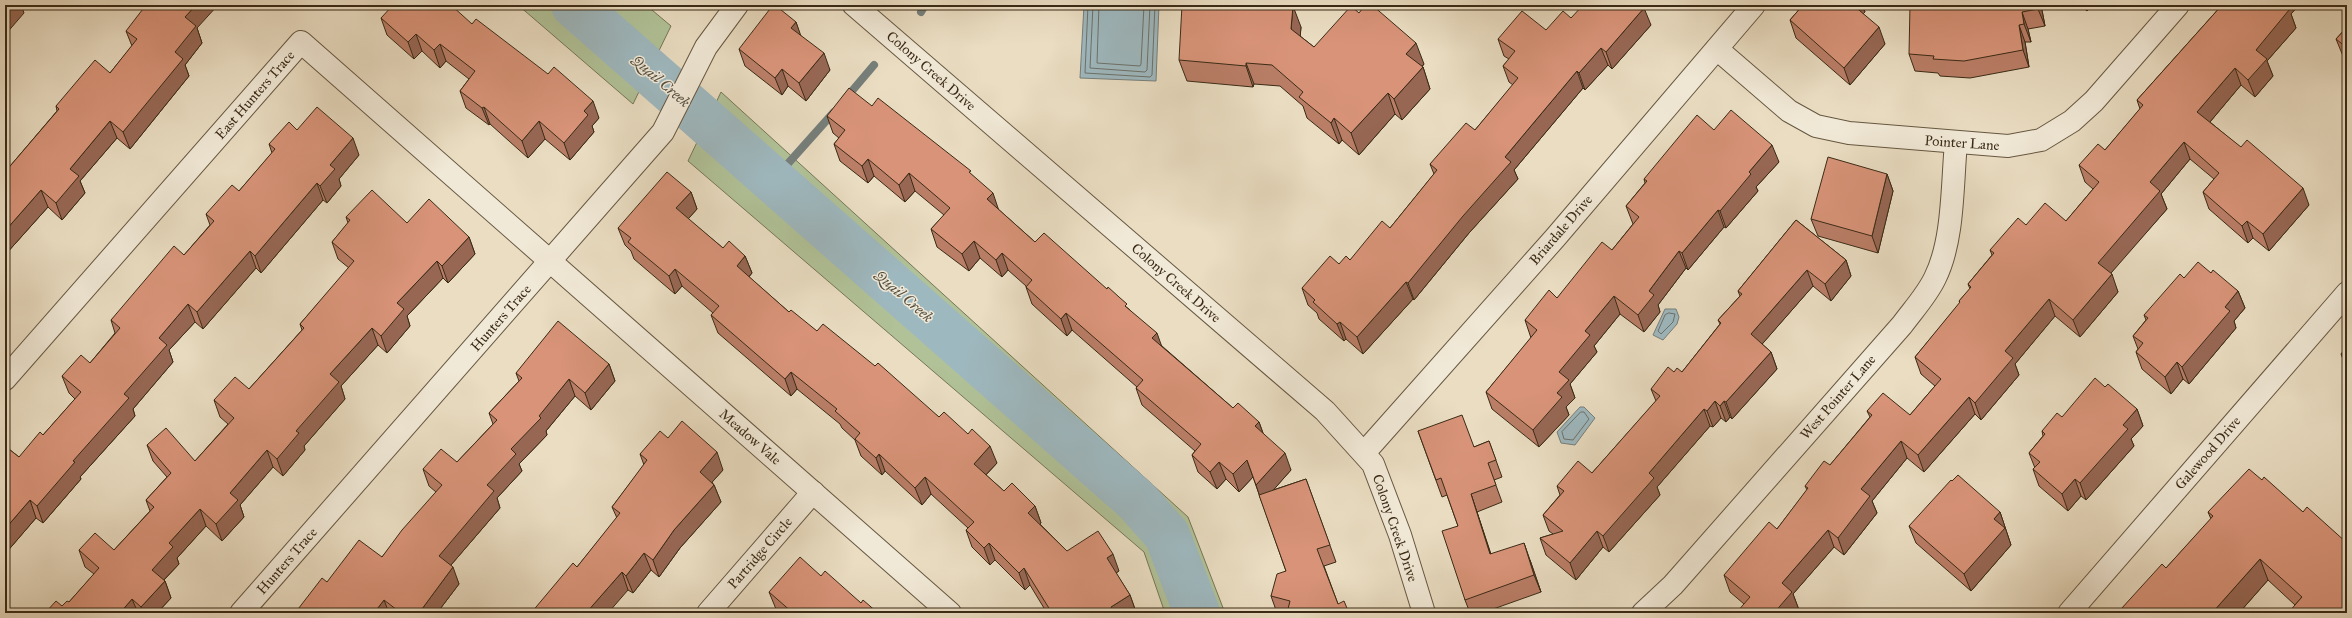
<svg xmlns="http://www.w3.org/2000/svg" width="2352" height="618" font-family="'IM FELL Great Primer',serif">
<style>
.green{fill:#b1c298;stroke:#767657}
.water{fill:#9eb8bf;stroke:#767f7b}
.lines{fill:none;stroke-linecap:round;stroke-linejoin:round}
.shore{stroke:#6c716a;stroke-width:1}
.stream{stroke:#767f7b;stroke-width:8}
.river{stroke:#9eb8bf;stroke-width:46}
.minor-casing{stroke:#665741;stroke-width:24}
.minor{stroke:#f1e9d7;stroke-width:22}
.wall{fill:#ba7e67;stroke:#3a2a16}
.shaded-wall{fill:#976754;stroke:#3a2a16}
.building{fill:#d89378;stroke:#3a2a16}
.labels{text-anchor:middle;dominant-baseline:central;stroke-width:3;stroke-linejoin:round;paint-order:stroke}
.street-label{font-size:14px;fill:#3a2a16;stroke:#f1e9d7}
.water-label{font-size:15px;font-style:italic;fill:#534e40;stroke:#f1e9d7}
</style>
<rect width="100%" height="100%" fill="#eaddc2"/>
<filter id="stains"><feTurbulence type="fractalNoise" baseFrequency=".005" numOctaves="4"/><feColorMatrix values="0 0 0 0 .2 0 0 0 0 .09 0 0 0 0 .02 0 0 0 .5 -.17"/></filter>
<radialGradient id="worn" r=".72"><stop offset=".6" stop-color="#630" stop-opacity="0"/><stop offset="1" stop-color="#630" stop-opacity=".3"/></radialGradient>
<g class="green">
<path d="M518,5H646L671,26L633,104Z"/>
<path d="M721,92L1188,517L1225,613H1165L1144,552L688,161Z"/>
</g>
<g class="water">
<path d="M1084,5H1159L1156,81L1080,78Z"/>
<path d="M1665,309H1676L1679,317L1677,324L1663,340L1653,335Z"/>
<path d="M1580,407H1584L1595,418L1575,445L1561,443L1557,432Z"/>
</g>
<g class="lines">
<g class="shore">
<path d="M1088,5L1085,73L1150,77L1152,75L1155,5"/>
<path d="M1093,5L1090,68L1145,72L1147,70L1150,5"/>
<path d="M1099,5L1097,63L1140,66L1141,64L1144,5"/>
<path d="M1669,313L1675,314L1673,322L1661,334L1658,331L1665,315Z"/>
<path d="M1581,412H1584L1589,419L1573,440L1564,439L1562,432Z"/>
</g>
<g class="stream">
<path d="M921,12L925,5"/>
<path d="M846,98L874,65"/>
<path d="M765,173L784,168L834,112"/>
</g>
<path class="river" d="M574,5L1137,501L1167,535L1197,613"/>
<defs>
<g id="minor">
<path d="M854,5L1325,411L1373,464L1400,535L1424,613"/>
<path d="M1717,49L1789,111L1816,126L1849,133L2008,146L2041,140L2072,121L2094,101L2178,5"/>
<path d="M5,379L301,42L950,613"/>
<path d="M1364,453L1555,238L1754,5"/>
<path d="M241,613L663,132L706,47L737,5"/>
<path d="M708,613L813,492"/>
<path d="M1643,613L1673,585L1902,325C1913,310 1927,295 1935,278C1954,240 1952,184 1956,143"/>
<path d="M2069,613L2347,293"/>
</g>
</defs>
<use href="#minor" class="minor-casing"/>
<use href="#minor" class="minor"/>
</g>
<g class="wall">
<path d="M1803,5H1862L1865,12L1863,14L1885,44L1850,85L1796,38L1790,20Z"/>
<path d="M1985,5H2041L2045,26L2028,29L2031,42H2025L2029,67L1970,78L1940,76L1938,73L1915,71L1909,54L1985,6Z"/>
<path d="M2080,5H2092L2087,11Z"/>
<path d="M2222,5H2299L2291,14L2296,28L2267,61L2273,76L2255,97L2241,85L2210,122L2309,205L2269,251L2253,238L2248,243L2209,209L2203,192L2214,179L2190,159L2161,194L2167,209L2110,273L2118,292L2080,337L2055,316L2015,364L2019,375L1981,420L1975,414L1924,472L1907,458L1872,501L1877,513L1844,555L1834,547L1793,594L1799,610L1744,604L1730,592L1724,575L1777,529L1807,490L1805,486L1830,465L1870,417L1867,411L1910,415L1922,401L1935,386L1921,374L1915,357L1960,303L1959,301L1970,289L1968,284L1992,255L1990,250L2026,225L2066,221L2093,189L2085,182L2079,165L2105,150L2140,109L2137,100Z"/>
<path d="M1612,8L1651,25L1612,69L1608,65L1585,90L1583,88L1514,170L1518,179L1469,233L1414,300L1413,299L1363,354L1346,339L1344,341L1319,319L1317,313L1308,305L1302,288L1339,264L1350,260L1390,228L1434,174L1430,164L1475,130L1513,85L1509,82L1503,66L1509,59L1504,56L1498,39L1546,30L1571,18Z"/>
<path d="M381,18L472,24L599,118L592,126L594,132L570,160L545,139L528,158L490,124L489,125L466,108L460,91L469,79L446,61L440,68L422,51L414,59L387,35Z"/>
<path d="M796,22L800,35L830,70L806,101L788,86L782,95L745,66L739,49Z"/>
<path d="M1301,27L1300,36L1314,47L1424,64L1422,67H1423L1430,89L1402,120L1395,114L1359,155L1342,140L1339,144L1307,118L1303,106L1280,86L1254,84L1253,87L1187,81L1179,60Z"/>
<path d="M2347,27V60L2343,56L2336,39Z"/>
<path d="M197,28L202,43L185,65L189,76L130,149L117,138L80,181L85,193L62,220L48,207L5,255V172L57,111L56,106L110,73L132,46L126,31Z"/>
<path d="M872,106L972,175L998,209L1035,242L1129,309L1162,346L1233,408L1259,422L1263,433L1291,470L1273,490L1306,479L1336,562L1324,566L1338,604L1349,613H1277L1271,596L1286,571L1253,477L1239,492L1226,479L1217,489L1198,472L1192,455L1195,451L1142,405L1136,388L1137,387L1072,330L1067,336L1032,304L1026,287V286L1008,270L1002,277L980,258L969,271L937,247L931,229L944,215L915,191L905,202L874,176L868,183L840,161L834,144L839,138L833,133L827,116Z"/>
<path d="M297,130L359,155L339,179L341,186L327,203L323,200L261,273L256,268L203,329L195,322L169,350L173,362L133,409L135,416L80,477L81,479L43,523L36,518L5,554V446L19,457L43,435L75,399L69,393L62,376L90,363L115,333L111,320L184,255L210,225L206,214L239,191L272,153L269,144Z"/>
<path d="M1714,130L1779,162L1756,187L1758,191L1726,228L1724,227L1688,270L1686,268L1658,305L1660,312L1644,332L1620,314L1594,346L1597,352L1570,384L1575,398L1566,407L1569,415L1539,447L1492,409L1486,392L1531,338L1525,320L1557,298L1612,250L1633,224L1626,206L1645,183L1644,179Z"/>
<path d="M1887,174L1893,191L1878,253L1818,236L1811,219Z"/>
<path d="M691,192L697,209L688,219L723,248L745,256L752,273L749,277L789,312L939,417L997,463L986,475L1004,491L1035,506L1041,523L1040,524L1067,551L1119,571L1116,573L1130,595L1136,612L1135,613H1047L1030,585L1025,590L995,560L990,565L972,547L966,530L968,528L931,494L922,505L885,471L882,475L861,456L855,440L842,428L840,424L797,389L791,396L718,333L711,315L713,313L682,286L675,294L634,259L631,251L625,245L618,228Z"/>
<path d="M346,217L407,223L469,237L475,254L448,283L443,278L407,316L410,326L387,353L378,345L341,386L345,399L304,446L305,450L283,476L273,467L240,505L244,517L222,541L206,526L177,558L179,564L164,580L165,581L171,598L157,613H45L62,606L69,602L94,574L85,567L79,550H114L150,511L146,500L167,477L153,461L147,445L195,461L228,424L220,417L214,400L249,389L302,330L300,324L349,268L338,259L332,242L348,223Z"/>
<path d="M1796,220L1846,260L1851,276L1831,301L1813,286L1762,344L1771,352L1777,369L1732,419L1730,417L1726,422L1721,418L1713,427L1710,426L1657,487L1660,495L1609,552L1603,547L1576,580L1546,555L1540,538L1553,534L1549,531L1543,515L1560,495L1557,486L1592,473L1656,401L1651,389L1674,372H1682L1720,324L1718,320L1740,296L1738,291Z"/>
<path d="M2211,273L2238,291L2245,308L2234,321L2236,328L2189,384L2183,379L2171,394L2142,369L2136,352L2138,349L2133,336L2146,320L2144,315L2184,278Z"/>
<path d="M2347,347V370L2341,354Z"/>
<path d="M609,364L615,381L591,410L575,396L546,431L547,435L519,464L522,471L497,498L500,508L451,565L459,584L437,613H295L327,582L382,557L436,492L429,486L423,469L457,462L493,424L489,413L519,381L516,373Z"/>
<path d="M2105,387L2137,409L2143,426L2131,439L2134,446L2086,500L2081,496L2068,511L2039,486L2033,469L2035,468L2029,453L2043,436L2042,431Z"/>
<path d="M1418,431L1474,447L1489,441L1502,477L1494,480L1502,502L1477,512L1491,554L1530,560L1541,592L1482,613H1470L1465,600L1458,526L1447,495L1442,497Z"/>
<path d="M668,438L723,470L712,482L714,485L721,502L680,548L659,577L651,570L633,593L628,590L577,567L617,518L612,507L644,465L640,454Z"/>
<path d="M2262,480L2303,512L2347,543L2295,605L2268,580L2239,613H2122L2121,609L2166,568L2211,519L2208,512Z"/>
<path d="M2000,512L2011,545L1971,591L1916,543L1909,526Z"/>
<path d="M821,576L861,603L878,613H780L776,609L769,592Z"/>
</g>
<g class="shaded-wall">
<path d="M9,5H27L23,10L24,13L5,35V10Z"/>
<path d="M196,5H218L197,28L202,43L185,65L189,76L130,149L123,132L175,52L185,17Z"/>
<path d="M1852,5H1862L1865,12L1857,20Z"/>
<path d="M2038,5H2041L2045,26L2038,9Z"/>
<path d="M2085,5H2092L2087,11Z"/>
<path d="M2282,5H2299L2291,14L2296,28L2267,61L2273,76L2255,97L2248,80L2256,50Z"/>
<path d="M1293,6L1301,27L1299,51L1291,29Z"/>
<path d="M1644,8L1651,25L1612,69L1606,52Z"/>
<path d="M2022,12L2028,29L2031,42L2024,24Z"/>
<path d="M796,22L802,39L791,28Z"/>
<path d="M2019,25L2025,42L2029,67L2023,50Z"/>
<path d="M1879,27L1885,44L1850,85L1844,68Z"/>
<path d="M416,34L422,51L414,59L408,42Z"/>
<path d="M1416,43L1424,64L1414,75L1406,54Z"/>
<path d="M440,44L446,61L440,68L434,50Z"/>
<path d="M1601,48L1608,65L1585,90L1579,73Z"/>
<path d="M824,53L830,70L806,101L799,83Z"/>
<path d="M1246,63L1254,84L1253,87L1246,66Z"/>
<path d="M1423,67L1430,89L1402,120L1394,99Z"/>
<path d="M2235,68L2241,85L2204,129L2197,112Z"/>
<path d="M782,69L788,86L782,95L775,78Z"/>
<path d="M1577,71L1583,88L1514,170L1518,179L1469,233L1414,300L1408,283L1505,157Z"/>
<path d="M1388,93L1395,114L1359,155L1351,133Z"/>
<path d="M593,101L599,118L592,126L594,132L570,160L564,143L584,111Z"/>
<path d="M484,107L490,124L489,125L482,108Z"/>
<path d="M1334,118L1342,140L1339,144L1331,123Z"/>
<path d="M110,121L117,138L80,181L85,193L62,220L56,203L70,169Z"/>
<path d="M539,121L545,139L528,158L522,141Z"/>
<path d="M353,138L359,155L339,179L341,186L327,203L320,186L330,165Z"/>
<path d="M2184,142L2190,159L2161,194L2167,209L2105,280L2098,263L2150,182Z"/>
<path d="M1772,145L1779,162L1756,187L1758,191L1726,228L1720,211L1749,172Z"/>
<path d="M868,159L874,176L868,183L862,166Z"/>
<path d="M909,173L915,191L905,202L899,185Z"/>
<path d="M1887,174L1893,191L1878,253L1872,236Z"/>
<path d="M317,183L323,200L261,273L255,256Z"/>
<path d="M2303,188L2309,205L2269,251L2263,234Z"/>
<path d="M41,190L48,207L5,255V231Z"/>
<path d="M691,192L697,209L682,226L676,208Z"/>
<path d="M993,193L999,211L987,199Z"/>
<path d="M1718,210L1724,227L1688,270L1682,253Z"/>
<path d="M2247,221L2253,238L2248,243L2242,226Z"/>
<path d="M469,237L475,254L448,283L442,266Z"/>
<path d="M974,241L980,258L969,271L962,254Z"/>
<path d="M250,251L256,268L203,329L197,312Z"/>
<path d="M1679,251L1686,268L1658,305L1660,312L1644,332L1638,315L1649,291Z"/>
<path d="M1002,253L1008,270L1002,277L996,260Z"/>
<path d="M745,256L752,273L743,283L737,266Z"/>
<path d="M1846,260L1851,276L1831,301L1825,284Z"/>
<path d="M437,261L443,278L407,316L410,326L387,353L381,336L397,303Z"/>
<path d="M675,269L682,286L675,294L669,276Z"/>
<path d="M1807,270L1813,286L1757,350L1751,334Z"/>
<path d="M2112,274L2118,292L2080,337L2073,320Z"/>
<path d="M1406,282L1413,299L1363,354L1357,337Z"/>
<path d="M2238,291L2245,308L2234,321L2236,328L2189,384L2182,367L2225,307Z"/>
<path d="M1614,296L1620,314L1594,346L1597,352L1570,384L1575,398L1566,407L1569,415L1539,447L1533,430L1557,393L1559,372L1585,331Z"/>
<path d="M2049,299L2055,316L2015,364L2019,375L1981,420L1975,403L2005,351Z"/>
<path d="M188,304L195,322L169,350L173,362L133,409L135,416L80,477L81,479L43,523L37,506L124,394L159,338Z"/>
<path d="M1066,313L1072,330L1067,336L1061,319Z"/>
<path d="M1340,322L1346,339L1344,341L1337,324Z"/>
<path d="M372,328L378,345L341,386L345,399L304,446L305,450L283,476L277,459L296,431L330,374Z"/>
<path d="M1157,333L1163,350L1152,338Z"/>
<path d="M1771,352L1777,369L1732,419L1726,402Z"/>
<path d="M2177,362L2183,379L2171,394L2165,377Z"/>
<path d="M609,364L615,381L591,410L585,393Z"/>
<path d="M791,372L797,389L791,396L785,379Z"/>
<path d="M569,379L575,396L546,431L547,435L519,464L522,471L497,498L500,508L445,572L439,556L511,449Z"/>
<path d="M1969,397L1975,414L1924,472L1918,455Z"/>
<path d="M1715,401L1721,418L1713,427L1707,411Z"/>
<path d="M1724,401L1730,417L1726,422L1720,406Z"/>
<path d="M1704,409L1710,426L1657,487L1660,495L1609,552L1603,536L1649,473Z"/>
<path d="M2137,409L2143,426L2131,439L2134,446L2086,500L2080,483L2123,425Z"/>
<path d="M1259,422L1265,439L1255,426Z"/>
<path d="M1901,441L1907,458L1872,501L1877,513L1844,555L1838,538L1861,489Z"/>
<path d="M990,446L997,463L980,481L974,464Z"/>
<path d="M267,450L273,467L240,505L244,517L222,541L216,524L230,493Z"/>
<path d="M717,452L723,470L706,489L700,472Z"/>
<path d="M1285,453L1291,470L1262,503L1256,485Z"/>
<path d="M879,454L885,471L882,475L876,458Z"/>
<path d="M1247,460L1253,477L1239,492L1233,474Z"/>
<path d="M1219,462L1226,479L1217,489L1210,472Z"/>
<path d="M925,477L931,494L922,505L915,488Z"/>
<path d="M2075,479L2081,496L2068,511L2062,494Z"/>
<path d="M714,485L721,502L680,548L659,577L653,560L674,530Z"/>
<path d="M1471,494L1477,512L1496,571L1490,554Z"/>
<path d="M30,500L36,518L5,554V529Z"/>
<path d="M1035,506L1041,523L1034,530L1028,513Z"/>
<path d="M200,509L206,526L177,558L179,564L158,586L152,570L169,543Z"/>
<path d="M2000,512L2011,545L1971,591L1964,574L1994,519Z"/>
<path d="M1828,530L1834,547L1793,594L1799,610L1796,613H1774L1782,583Z"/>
<path d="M1597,531L1603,547L1576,580L1570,563Z"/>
<path d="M989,543L995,560L990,565L984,548Z"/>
<path d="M1524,543L1530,560L1541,592L1534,575Z"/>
<path d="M644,553L651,570L633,593L626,576Z"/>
<path d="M1113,554L1119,571L1113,575L1107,558Z"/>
<path d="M2260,559L2268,580L2239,613H2212Z"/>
<path d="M453,567L459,584L437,613H419Z"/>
<path d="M1024,568L1030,585L1025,590L1019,573Z"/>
<path d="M622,572L628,590L608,613H586Z"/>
<path d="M165,581L171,598L157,613H144L141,607Z"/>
<path d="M1130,595L1136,612L1135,613H1113L1111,607Z"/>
<path d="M132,599L138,613H120Z"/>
<path d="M384,600L389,613H374Z"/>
</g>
<g class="building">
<path d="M5,5H9L5,10Z"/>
<path d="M146,5H196L185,17L196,26L175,52L183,59L123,132L110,121L70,169L79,176L56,203L41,190L5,231V172L59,109L56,106L95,60L110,73L137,39L126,31Z"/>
<path d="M393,5H451L472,24L476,19L548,74L554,67L593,101L584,111L588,115L564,143L539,121L522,141L484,107L482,108L460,91L475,71L440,44L434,50L416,34L408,42L381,18Z"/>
<path d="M773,5H775L796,22L791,28L824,53L799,83L782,69L775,78L739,49Z"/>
<path d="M1182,5H1283L1293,6L1291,29L1314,47L1351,6L1359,13L1365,5H1372L1416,43L1406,54L1423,67L1394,99L1388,93L1351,133L1334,118L1331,123L1299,97L1303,92L1272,65L1246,63V66L1179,60Z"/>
<path d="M1583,5H1608L1612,8L1615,5H1641L1644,8L1606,52L1601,48L1579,73L1577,71L1505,157L1511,162L1463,216L1408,283L1406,282L1357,337L1340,322L1337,324L1313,302L1315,300L1302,288L1330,256L1339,264L1346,256L1350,260L1382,221L1390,228L1437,170L1430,164L1466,123L1475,130L1518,78L1503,66L1515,51L1498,39L1522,11L1546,30L1563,11L1571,18Z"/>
<path d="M1803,5H1853L1879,27L1844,68L1790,20Z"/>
<path d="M1910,5H1974L1985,6V5H2038V9L2022,12L2024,24L2019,25L2023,50L1964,61L1933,59L1934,56L1909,54Z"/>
<path d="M2222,5H2283L2289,10L2256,50L2267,59L2248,80L2235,68L2197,112L2241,147L2247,140L2303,188L2263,234L2247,221L2242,226L2203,192L2219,173L2184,142L2150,182L2160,191L2098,263L2112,274L2073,320L2049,299L2005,351L2013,358L1975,403L1969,397L1918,455L1901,441L1861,489L1870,496L1838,538L1828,530L1782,583L1792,592L1774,613H1736L1750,597L1724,575L1769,522L1777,529L1808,488L1805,486L1824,461L1830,465L1872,415L1867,411L1883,393L1910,415L1922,401L1941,379L1915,357L1960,302L1959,301L1971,287L1968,284L1994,253L1990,250L2018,218L2026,225L2045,203L2066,221L2099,182L2079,165L2098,144L2105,150L2143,105L2137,100Z"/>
<path d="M2347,27V48L2336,39Z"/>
<path d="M849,88L872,106L878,98L971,171L969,172L993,193L987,199L1035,242L1044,233L1107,289L1108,287L1119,297L1127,304L1125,306L1157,333L1152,338L1233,408L1238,403L1259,422L1255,426L1285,453L1256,485L1247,460L1233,474L1219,462L1210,472L1192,455L1201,444L1136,388L1143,380L1066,313L1061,319L1026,287L1032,280L1002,253L996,260L974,241L962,254L931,229L950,208L909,173L899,185L868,159L862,166L834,144L845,130L827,116Z"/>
<path d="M317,107L353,138L330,165L335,169L320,186L317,183L255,256L250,251L197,312L188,304L159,338L167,345L124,394L129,398L73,461L75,462L37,506L30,500L5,529V446L19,457L40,432L43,435L81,392L62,376L81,355L90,363L120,328L111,320L174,246L184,255L214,221L206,214L232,185L239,191L275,149L269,144L289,122L297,130Z"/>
<path d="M1731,110L1772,145L1749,172L1751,174L1720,211L1718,210L1682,253L1679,251L1649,291L1654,295L1638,315L1614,296L1585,331L1590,335L1559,372L1569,380L1557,393L1562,397L1533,430L1486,392L1537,330L1525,320L1549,290L1557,298L1602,242L1612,250L1639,217L1626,206L1647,181L1644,179L1697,115L1714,130Z"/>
<path d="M1828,157L1887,174L1872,236L1811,219Z"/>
<path d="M667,172L691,192L676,208L723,248L729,241L745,256L737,266L789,312L791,310L817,331L823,324L875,366L878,363L939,417L944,412L968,434L972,429L990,446L974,464L1004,491L1012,483L1035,506L1028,513L1067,551L1098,531L1113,554L1107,558L1130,595L1111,607L1113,613H1052L1024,568L1019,573L989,543L984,548L966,530L974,522L925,477L915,488L879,454L876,458L855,439L860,433L835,411L837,409L791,372L785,379L711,315L719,306L675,269L669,276L628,242L631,238L618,228Z"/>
<path d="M372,190L407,223L429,199L469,237L442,266L437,261L397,303L404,309L381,336L372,328L330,374L339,382L296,431L299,433L277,459L267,450L230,493L238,500L216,524L200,509L169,543L173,547L152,570L165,581L141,607L132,599L120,613H45L56,601L62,606L67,601L69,602L99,568L79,550L95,533L114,550L154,507L146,500L171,473L147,445L166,428L195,461L234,418L214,400L235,377L249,389L304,328L300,324L354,261L332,242L350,220L346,217Z"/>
<path d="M1796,220L1846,260L1825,284L1807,270L1751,334L1771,352L1726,402L1724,401L1720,406L1715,401L1707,411L1704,409L1649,473L1654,478L1603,536L1597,531L1570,563L1540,538L1563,531L1543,515L1564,491L1557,486L1578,461L1592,473L1660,396L1651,389L1668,367L1674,372L1677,368L1682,372L1721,323L1718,320L1742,294L1738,291Z"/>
<path d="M2198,262L2211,273L2213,270L2238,291L2225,307L2230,311L2182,367L2177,362L2165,377L2136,352L2143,343L2133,336L2148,318L2144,315L2180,274L2184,278Z"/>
<path d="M558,321L609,364L585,393L569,379L539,416L541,418L511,449L516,454L487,485L494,491L439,556L453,567L419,613H401L384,600L374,613H295L322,578L327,582L359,540L382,557L402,530L442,485L423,469L441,449L457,462L497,420L489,413L522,378L516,373Z"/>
<path d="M2347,347V359L2341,354Z"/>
<path d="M2095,378L2105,387L2108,384L2137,409L2123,425L2128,429L2080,483L2075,479L2062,494L2033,469L2040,462L2029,453L2045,434L2042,431L2057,413L2062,417Z"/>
<path d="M1462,415L1474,447L1489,441L1496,460L1488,463L1496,485L1471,494L1490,554L1524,543L1534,575L1465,600L1442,531L1458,526L1441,478L1436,480L1418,431Z"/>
<path d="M682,421L717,452L700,472L714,485L674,530L653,560L644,553L626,576L622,572L586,613H531L573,563L577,567L620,513L612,507L647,460L640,454L660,431L668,438Z"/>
<path d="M2249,469L2262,480L2264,477L2303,512L2307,507L2347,543V613H2288L2302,597L2260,559L2212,613H2125L2121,609L2162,564L2166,568L2213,516L2208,512Z"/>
<path d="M1958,475L2000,512L1994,519L2005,528L1964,574L1909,526L1951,480L1952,481Z"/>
<path d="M1306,479L1330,545L1317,549L1338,604L1344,601L1349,613H1287L1290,601L1271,596L1277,574L1286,571L1259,495Z"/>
<path d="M800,557L821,576L825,571L861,603L863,600L878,613H793L769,592Z"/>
</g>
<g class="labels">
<g class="street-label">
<text transform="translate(931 71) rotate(41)">Colony Creek Drive</text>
<text transform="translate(255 95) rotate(-49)">East Hunters Trace</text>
<text transform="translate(1962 143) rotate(4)">Pointer Lane</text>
<text transform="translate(1561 230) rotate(-49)">Briardale Drive</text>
<text transform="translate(1176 283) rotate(41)">Colony Creek Drive</text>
<text transform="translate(501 318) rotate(-49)">Hunters Trace</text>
<text transform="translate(1838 397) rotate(-49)">West Pointer Lane</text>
<text transform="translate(750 437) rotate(41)">Meadow Vale</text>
<text transform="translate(2208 453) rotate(-49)">Galewood Drive</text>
<text transform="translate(1395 528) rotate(71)">Colony Creek Drive</text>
<text transform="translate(760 553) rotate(-49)">Partridge Circle</text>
<text transform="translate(287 561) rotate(-49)">Hunters Trace</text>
</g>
<g class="water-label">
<text transform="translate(661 81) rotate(41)">Quail Creek</text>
<text transform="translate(904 296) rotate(41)">Quail Creek</text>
</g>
</g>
<rect width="2352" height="618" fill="none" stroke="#eaddc2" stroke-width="20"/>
<rect x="6" y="6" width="2340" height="606" fill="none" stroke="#3a2a16" stroke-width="2"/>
<rect x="10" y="10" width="2332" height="598" fill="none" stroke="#3a2a16"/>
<rect width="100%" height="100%" filter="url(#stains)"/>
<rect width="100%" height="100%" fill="url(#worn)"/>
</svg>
